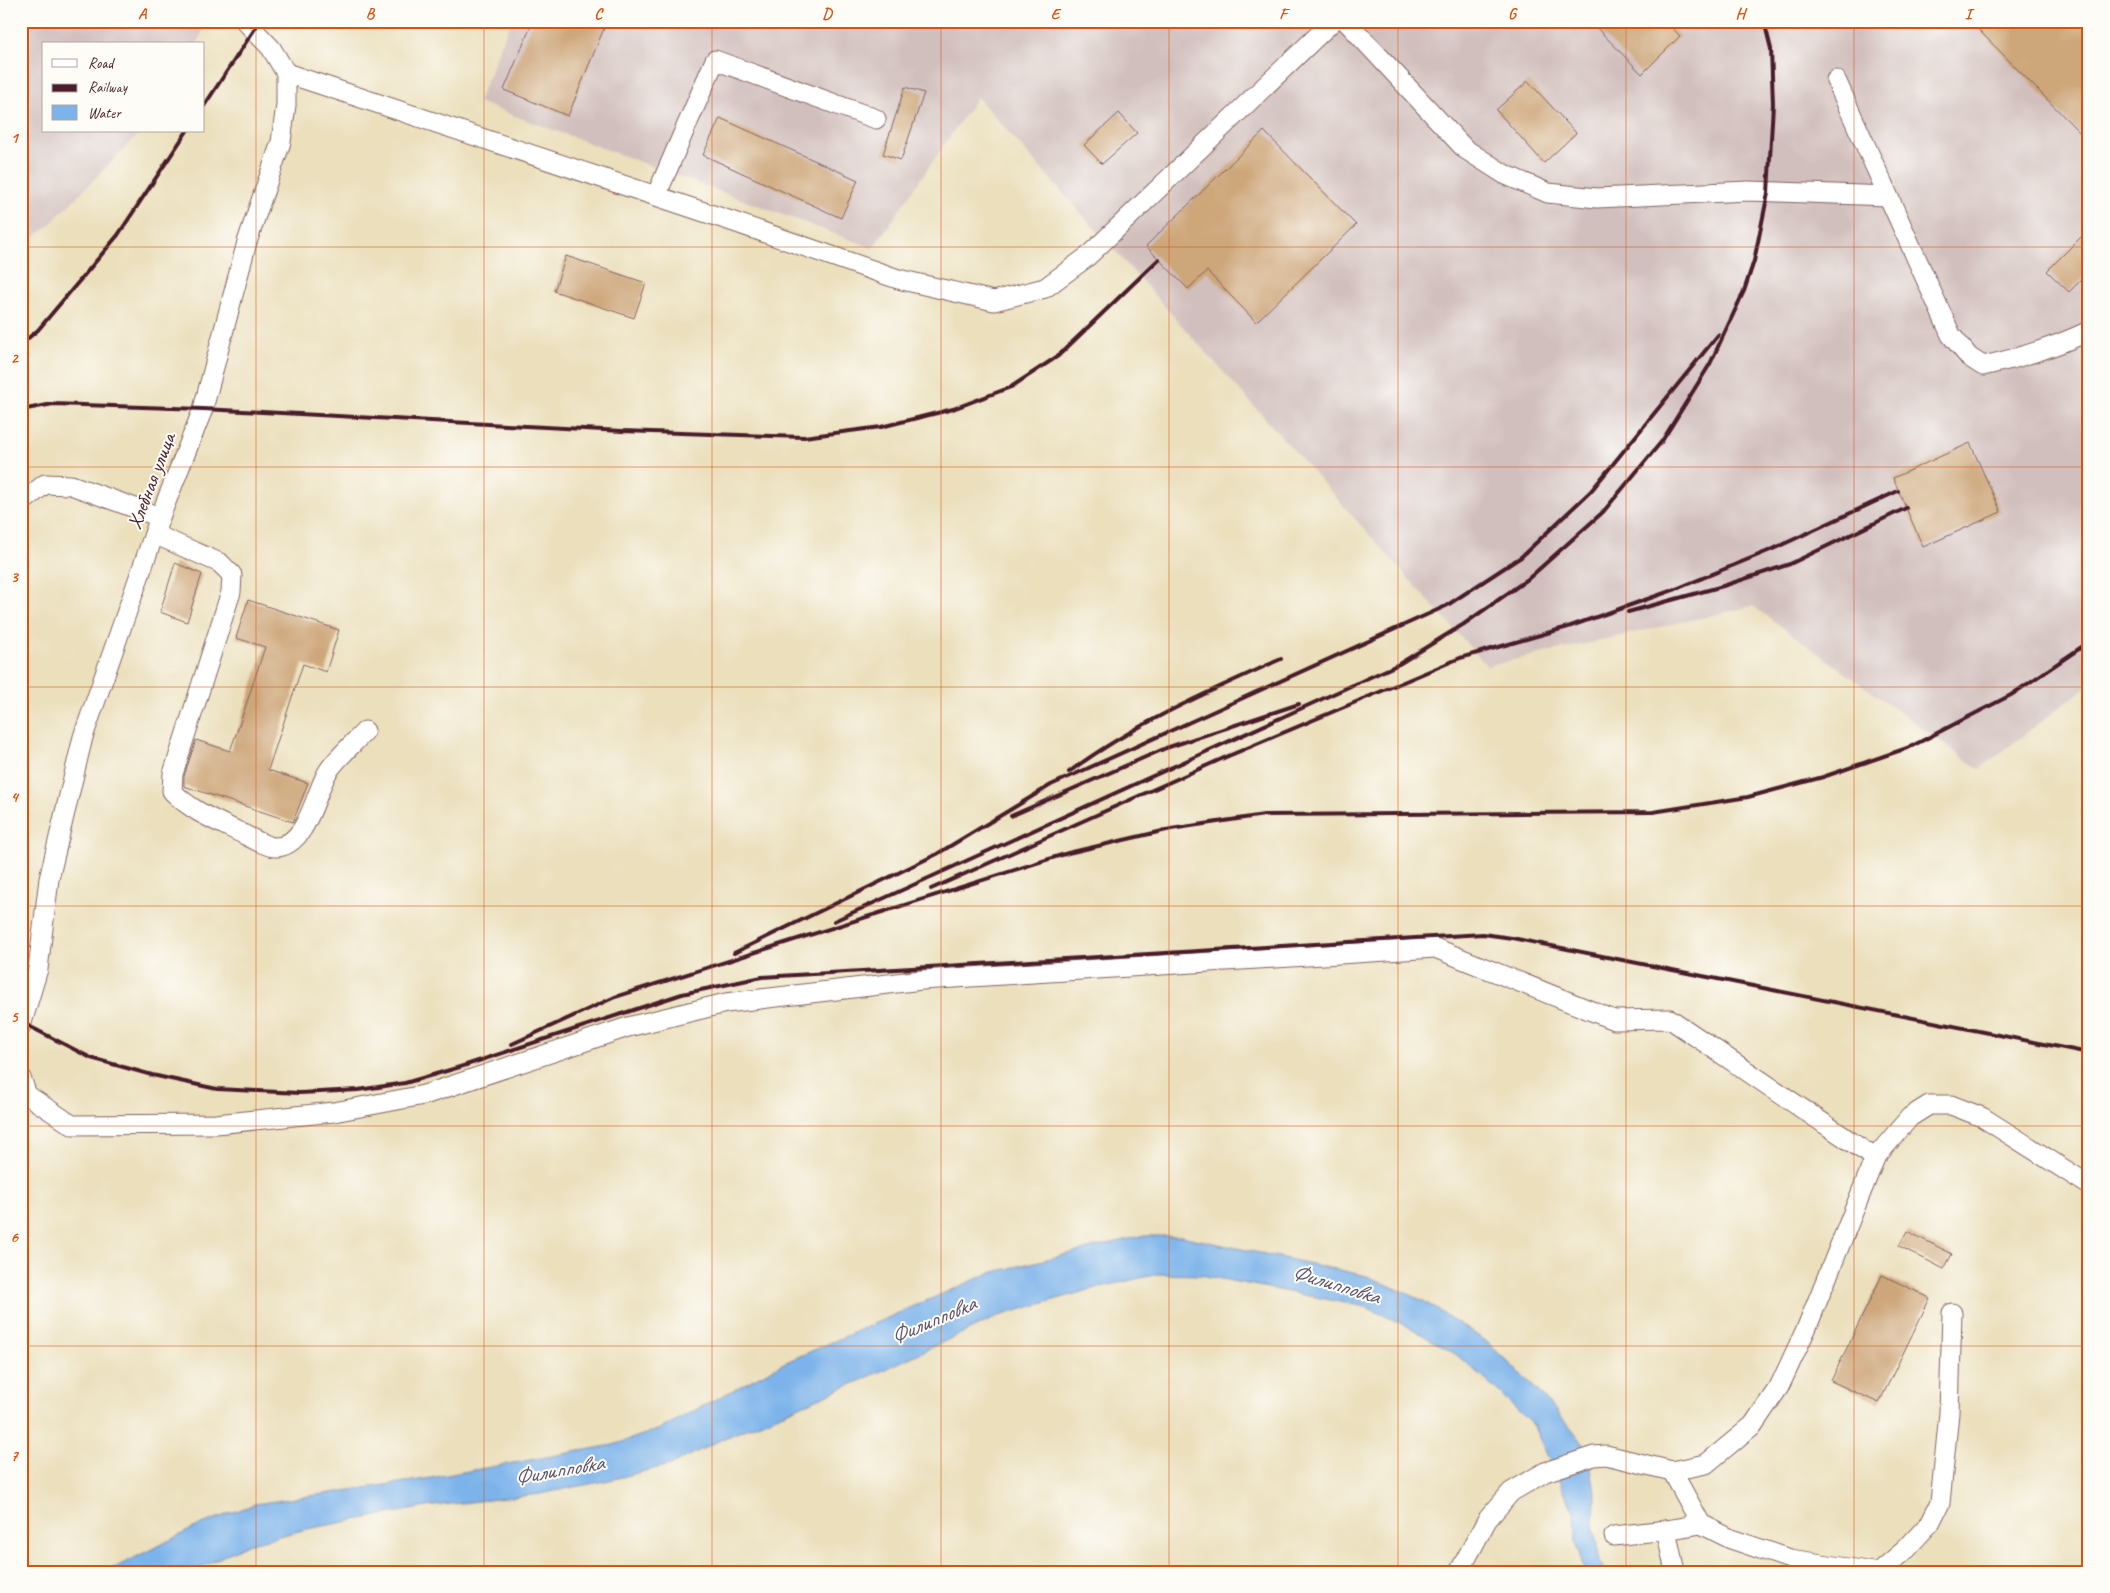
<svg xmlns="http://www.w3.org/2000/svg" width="2110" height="1593" font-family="Caveat,sans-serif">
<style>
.industrial{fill:#d1bfbd}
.water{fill:#7bb3ea;stroke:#62698a}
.building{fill:#cda679}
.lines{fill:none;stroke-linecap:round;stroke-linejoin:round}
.minor-casing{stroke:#82625e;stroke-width:21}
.minor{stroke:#fff;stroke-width:19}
.rail{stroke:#4a1f2b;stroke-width:4}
.grid{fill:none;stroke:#d8530f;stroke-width:1;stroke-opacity:0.55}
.labels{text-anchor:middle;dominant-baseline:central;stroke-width:4;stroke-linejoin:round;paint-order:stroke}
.street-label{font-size:21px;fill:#4a1f2b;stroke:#fdfcf7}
.water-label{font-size:22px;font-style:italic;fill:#5b536e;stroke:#fdfcf7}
.neatline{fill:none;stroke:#d8530f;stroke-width:2}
.grid-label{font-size:16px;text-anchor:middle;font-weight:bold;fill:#d8530f}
</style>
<rect width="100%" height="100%" fill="#fdfcf7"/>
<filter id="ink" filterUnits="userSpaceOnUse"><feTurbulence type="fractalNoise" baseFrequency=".02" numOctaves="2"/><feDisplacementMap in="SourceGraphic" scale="10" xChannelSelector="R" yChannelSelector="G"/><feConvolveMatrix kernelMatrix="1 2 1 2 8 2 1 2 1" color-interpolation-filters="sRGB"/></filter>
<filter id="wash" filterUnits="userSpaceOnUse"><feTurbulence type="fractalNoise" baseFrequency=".0096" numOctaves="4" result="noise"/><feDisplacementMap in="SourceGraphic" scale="20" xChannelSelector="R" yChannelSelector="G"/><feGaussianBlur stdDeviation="1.12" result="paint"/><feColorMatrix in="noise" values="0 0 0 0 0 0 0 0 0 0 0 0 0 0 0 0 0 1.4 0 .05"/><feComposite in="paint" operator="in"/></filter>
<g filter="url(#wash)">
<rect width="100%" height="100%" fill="#ebdfbc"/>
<g class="industrial">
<path d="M21,21H207L197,44H44V131H142L45,229L21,246Z"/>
<path d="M511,21H2089V685L1979,769L1753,606L1487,666L977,97L873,248L478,102Z"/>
</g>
<path class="water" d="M1141,1236H1181L1367,1276L1422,1300L1486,1341L1538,1391L1573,1430L1588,1450L1595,1492L1594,1530L1600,1562L1605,1572H1585L1576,1543L1575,1514L1534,1427L1497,1390L1457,1355L1411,1328L1366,1307L1201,1275L1158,1274L1092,1289L999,1316L864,1379L722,1439L673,1464L610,1480L540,1494L426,1507L307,1529L247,1544L192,1572H106L202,1524L255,1504L419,1480L613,1445L660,1429L784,1363L990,1273Z"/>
<g id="blocks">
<g class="building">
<path d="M533,21H607L568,116L504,90Z"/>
<path d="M1590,21H1666L1680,36L1642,74Z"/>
<path d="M1970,21H2089V142Z"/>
<path d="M1528,81L1576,133L1544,163L1496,110Z"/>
<path d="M905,87L924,93L901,160L883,154Z"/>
<path d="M1119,113L1137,133L1102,164L1084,145Z"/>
<path d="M720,118L858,180L841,218L703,155Z"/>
<path d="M1264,131L1356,225L1256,322L1207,271L1188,289L1146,246Z"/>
<path d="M2089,229V272L2069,292L2047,271Z"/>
<path d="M566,256L646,283L634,318L554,291Z"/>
<path d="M1970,443L2001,512L1923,547L1893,478Z"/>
<path d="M175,563L202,574L187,622L160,612Z"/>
<path d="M248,600L339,630L326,672L303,664L268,770L308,783L293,822L184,786V776L196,740L230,751L241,720L265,647L236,638Z"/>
<path d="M1907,1231L1952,1254L1944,1269L1899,1246Z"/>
<path d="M1882,1275L1930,1298L1879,1403L1831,1381Z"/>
</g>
</g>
</g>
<g filter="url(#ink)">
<use href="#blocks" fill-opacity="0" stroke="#82625e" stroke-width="1"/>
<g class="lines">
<defs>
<g id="minor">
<path d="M1346,21L1465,149L1504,174L1548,193L1597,198L1748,191L1888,196"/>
<path d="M286,73L731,221L898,279L994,301L1045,288L1087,257L1333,21"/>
<path d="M1836,80L1951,335L1969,357L1983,366C2020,358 2055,347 2089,331"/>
<path d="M656,196L715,60L876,119"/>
<path d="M21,503L45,484L71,485L160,517"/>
<path d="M154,534L220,563L232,575L231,592L173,774L172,791C190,810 214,820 237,831C246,835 266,847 275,847C306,847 315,795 327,773C334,761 355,742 365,731"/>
<path d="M21,1026L38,969L49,879L83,737L160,517L203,409L247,242L281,142L286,105V73L271,48L245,21"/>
<path d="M21,1078L27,1095L72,1125L216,1124L334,1112L424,1095L628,1027L726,1003L922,980L1435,948L1614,1020L1670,1019L1875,1158"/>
<path d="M1672,1471L1701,1524L1731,1539L1790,1559L1873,1572"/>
<path d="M1666,1530L1675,1572"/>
<path d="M1614,1536L1666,1530L1701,1524"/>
<path d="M1459,1572L1487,1520L1511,1492L1545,1472L1594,1456L1606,1455L1672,1471L1706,1464L1753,1425L1779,1387L1807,1327L1875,1158L1910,1117L1929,1105H1951L1982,1117L2089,1185"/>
<path d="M1879,1572L1906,1549L1930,1523L1940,1503L1949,1413L1952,1313"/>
</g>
</defs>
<use href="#minor" class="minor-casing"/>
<use href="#minor" class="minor"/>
<g class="rail">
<path d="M204,106L260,21"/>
<path d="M21,344L38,330L118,235L187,131"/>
<path d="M21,410L53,404L203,409L622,431L804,437L881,427L953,409L1011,387L1058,356L1159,259"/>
<path d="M1628,612L1723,586L1790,564L1906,508"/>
<path d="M1069,772C1133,724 1208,692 1281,659"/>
<path d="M1011,816L1166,748L1299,704"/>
<path d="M931,889L1226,757L1460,658L1568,627L1676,589L1773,549L1898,491"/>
<path d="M834,921L1399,664L1464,624L1528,579L1603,512L1662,441L1710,364L1744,291L1754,261L1768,193L1773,104L1771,49L1764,21"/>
<path d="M734,953L937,854L1051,785L1446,606L1521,557L1591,491L1718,335"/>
<path d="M21,1022L91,1058L152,1075L217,1089L300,1093L358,1090L405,1083L460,1067L682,994L762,977L1483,934L1512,938L2089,1053"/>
<path d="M512,1044L615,997L1068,853L1171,829L1264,815L1653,812L1748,797L1823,777L1910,747L2011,695L2089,642"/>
</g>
</g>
</g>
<path class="grid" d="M256,21V1572M484,21V1572M712,21V1572M941,21V1572M1169,21V1572M1398,21V1572M1626,21V1572M1854,21V1572M21,247H2089M21,467H2089M21,687H2089M21,906H2089M21,1126H2089M21,1346H2089"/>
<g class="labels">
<g class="street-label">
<text transform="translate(151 481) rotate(-69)">Хлебная улица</text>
</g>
<g class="water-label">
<text transform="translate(1336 1284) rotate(17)">Филипповка</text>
<text transform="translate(933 1320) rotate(-23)">Филипповка</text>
<text transform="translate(559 1470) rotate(-10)">Филипповка</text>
</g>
</g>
<rect width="2110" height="1593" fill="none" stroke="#fdfcf7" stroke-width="55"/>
<rect x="42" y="42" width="162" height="90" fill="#fdfcf7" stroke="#b5a4a5"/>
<rect x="52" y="59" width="25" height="8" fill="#ffffff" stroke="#b5a4a5"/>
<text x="88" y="68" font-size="15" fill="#4a1f2b">Road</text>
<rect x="52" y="84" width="25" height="8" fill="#4a1f2b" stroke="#b5a4a5"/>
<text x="88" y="92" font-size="15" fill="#4a1f2b">Railway</text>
<rect x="52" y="105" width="25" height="15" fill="#7bb3ea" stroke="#b5a4a5"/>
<text x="88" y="118" font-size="15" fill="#4a1f2b">Water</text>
<rect x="28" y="28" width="2054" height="1538" class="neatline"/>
<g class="grid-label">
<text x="142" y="19">A</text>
<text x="370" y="19">B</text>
<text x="598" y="19">C</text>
<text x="827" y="19">D</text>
<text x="1055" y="19">E</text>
<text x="1283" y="19">F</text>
<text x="1512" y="19">G</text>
<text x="1740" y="19">H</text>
<text x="1968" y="19">I</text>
<text x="14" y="143">1</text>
<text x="14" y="363">2</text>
<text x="14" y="582">3</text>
<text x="14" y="802">4</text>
<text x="14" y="1022">5</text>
<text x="14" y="1242">6</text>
<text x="14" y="1461">7</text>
</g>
</svg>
